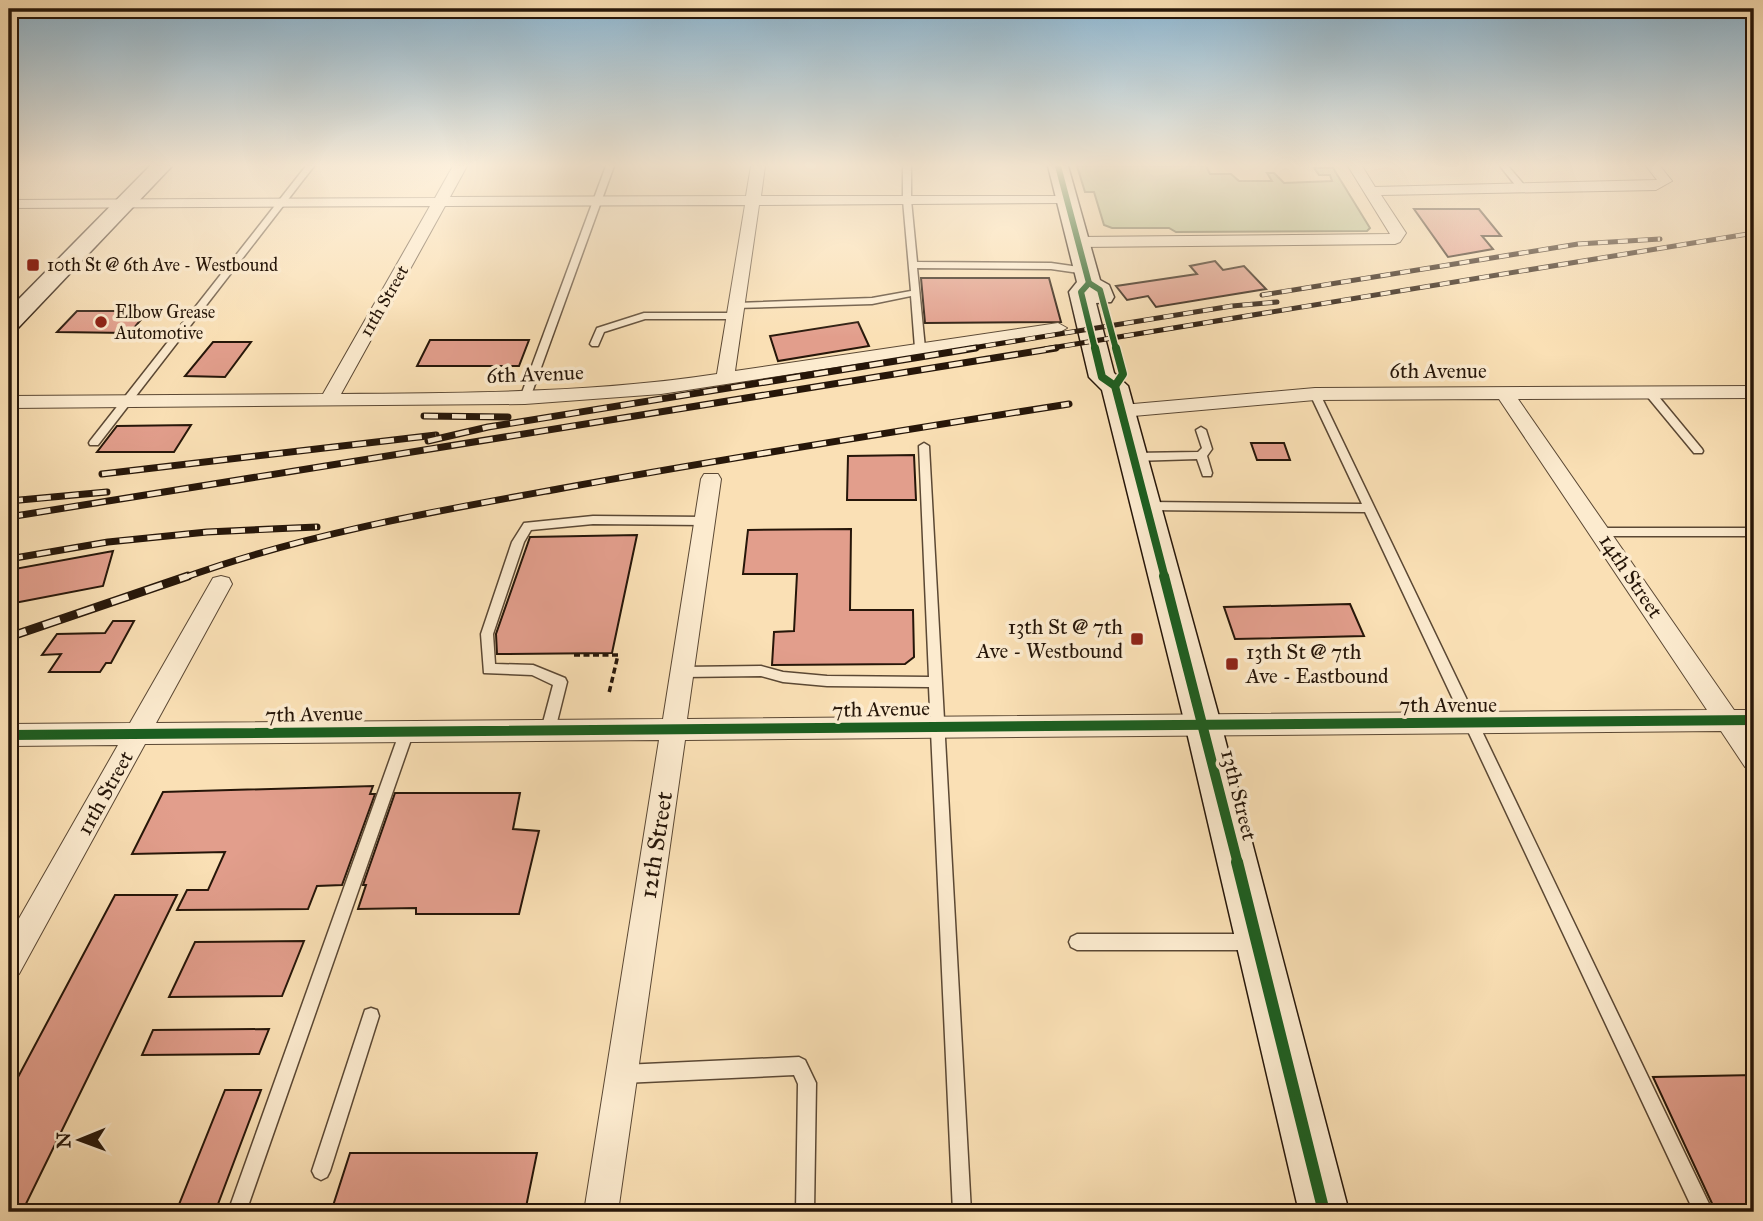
<svg xmlns="http://www.w3.org/2000/svg" width="1763" height="1221" font-family="'IM FELL Great Primer',serif">
<style>
.green{fill:#b7c392;stroke:#6e6c4e;stroke-width:2}
.building{fill:#e29e8c;stroke:#261609;stroke-width:2}
.lines{fill:none;stroke-linecap:round;stroke-linejoin:round}
.lane-casing{stroke:#5b4834;stroke-width:3}
.street-casing{stroke:#5b4834;stroke-width:2}
.secondary-casing{stroke:#261609;stroke-width:3}
.path{stroke:#261609;stroke-width:3.5;stroke-dasharray:6 3.5;stroke-linecap:butt}
.lane{fill:#fcebcf;fill-rule:evenodd}
.street{fill:#fcebcf;fill-rule:evenodd}
.secondary{fill:#fcebcf;fill-rule:evenodd}
.rail-far2-casing{stroke:#261609;stroke-width:5}
.rail-far1-casing{stroke:#261609;stroke-width:7}
.rail-casing{stroke:#261609;stroke-width:9}
.rail-far2{stroke:#fcebcf;stroke-width:3.5;stroke-dasharray:10;stroke-linecap:butt}
.rail-far1{stroke:#fcebcf;stroke-width:4.5;stroke-dasharray:14;stroke-linecap:butt}
.rail{stroke:#fcebcf;stroke-width:6;stroke-dasharray:18;stroke-linecap:butt}
.cycleway-far3-casing{stroke:#fcebcf;stroke-width:9}
.cycleway-far2-casing{stroke:#fcebcf;stroke-width:11}
.cycleway-far1-casing{stroke:#fcebcf;stroke-width:14}
.cycleway-casing{stroke:#fcebcf;stroke-width:17}
.cycleway-far3{stroke:#1b5e20;stroke-width:6}
.cycleway-far2{stroke:#1b5e20;stroke-width:8}
.cycleway-far1{stroke:#1b5e20;stroke-width:10}
.cycleway{stroke:#1b5e20;stroke-width:12}
.poi-dot{fill:#8f2418;stroke:#fcebcf;stroke-width:2.5}
.labels{text-anchor:middle;dominant-baseline:central;stroke-width:7;stroke-linejoin:round;paint-order:stroke}
.far-poi-label{font-size:18px;fill:#261609;stroke:#fcebcf;text-anchor:start}
.far-street-label{font-size:18px;fill:#261609;stroke:#fcebcf}
.street-label{font-size:21px;fill:#261609;stroke:#fcebcf}
.poi-label{font-size:21px;fill:#261609;stroke:#fcebcf;text-anchor:end}
.near-street-label{font-size:24px;fill:#261609;stroke:#fcebcf}
</style>
<rect width="100%" height="100%" fill="#fae0b5"/>
<filter id="stains"><feTurbulence type="fractalNoise" baseFrequency=".00286" numOctaves="4"/><feColorMatrix values="0 0 0 0 .2 0 0 0 0 .09 0 0 0 0 .02 0 0 0 .5 -.17"/></filter>
<radialGradient id="worn" r=".72"><stop offset=".6" stop-color="#630" stop-opacity="0"/><stop offset="1" stop-color="#630" stop-opacity=".3"/></radialGradient>
<path class="green" d="M1077,166H1206L1210,174H1231L1239,181H1272L1267,173H1274L1284,183L1332,181L1330,175H1319L1314,168H1333L1370,228L1367,231L1176,232L1169,228H1112L1104,225L1094,192H1085Z"/>
<g class="building">
<path d="M1414,209H1479L1501,236H1482L1493,249L1448,257Z"/>
<path d="M1215,261L1223,270L1244,266L1266,289L1156,307L1148,296L1127,300L1116,286L1197,274L1190,266Z"/>
<path d="M921,278H1049L1061,322L925,323Z"/>
<path d="M77,311H148L130,333L57,332Z"/>
<path d="M858,322L869,346L778,361L770,336Z"/>
<path d="M430,340H529L519,366H417Z"/>
<path d="M213,342H251L225,377L185,376Z"/>
<path d="M191,425L174,452H97L117,426Z"/>
<path d="M1251,443H1284L1290,460H1257Z"/>
<path d="M914,455L916,500H847L848,456Z"/>
<path d="M851,529L850,610H913L914,657L905,664L772,665L774,632L794,631L797,574H743L748,530Z"/>
<path d="M637,535L612,653L497,654L496,634L530,537Z"/>
<path d="M113,551L103,586L9,604V570Z"/>
<path d="M1350,604L1364,636L1235,639L1224,607Z"/>
<path d="M113,621H134L111,663H106L100,672H49L61,654L42,655L57,634L105,633Z"/>
<path d="M373,786L370,794H375L342,885L317,886L308,909L177,910L187,890H208L225,852L132,854L163,792Z"/>
<path d="M395,793H520L513,829L539,831L519,914H416V908L358,909L366,885H363Z"/>
<path d="M115,895H177L22,1212H9V1094Z"/>
<path d="M304,941L282,996L169,997L195,942Z"/>
<path d="M269,1029L259,1054L142,1055L153,1030Z"/>
<path d="M1754,1075V1212H1716L1653,1077Z"/>
<path d="M225,1090H261L215,1212H176Z"/>
<path d="M350,1153H537L525,1212H331Z"/>
</g>
<g class="lines">
<defs>
<g id="lane">
<path d="M9,166H17L9,172Z"/>
<path d="M306,166H314L98,445H90L89,443L90,441Z"/>
<path d="M606,166H614L530,398L529,400H521L520,398Z"/>
<path d="M903,166H911V200L917,262L1051,263L1086,268L1090,271L1086,274L1051,269L917,268L925,348L920,351L915,348L911,296L872,304L734,308V304L737,303L872,298L911,291L903,200Z"/>
<path d="M1500,166H1508L1526,187V191H1520Z"/>
<path d="M644,313H735L740,316L735,319H645L604,332L598,346H592L590,344L597,328Z"/>
<path d="M1650,390L1654,391L1702,449L1703,451L1702,453H1694L1646,395L1645,393Z"/>
<path d="M1315,391L1320,394L1713,1212H1694L1365,512L1147,510L1141,506L1147,502L1362,504L1310,394Z"/>
<path d="M1201,427L1206,430L1212,449L1207,456L1212,473L1211,476H1203L1197,459L1134,461L1129,457L1134,453L1198,452L1202,448L1196,430Z"/>
<path d="M924,443L929,446L971,1212H953L929,687L827,686L783,682L761,676L683,677L678,676L677,672L678,668L683,667L761,666L783,672L827,676L929,677L919,446Z"/>
<path d="M593,516L706,517L712,521L706,525L593,524L531,530L524,542L493,634L495,664L533,665L565,678L567,682L555,730L553,734L548,736L543,734L541,730L553,685L532,675L484,673L481,634L512,542L524,523Z"/>
<path d="M1601,528H1754V536H1601L1595,532Z"/>
<path d="M407,725L412,727L414,731L246,1212H228L400,731L402,727Z"/>
<path d="M1077,934H1250L1256,937L1258,942L1256,947L1250,950H1077L1071,947L1069,942L1071,937Z"/>
<path d="M371,1008L377,1010L379,1016L330,1171L327,1177L321,1180L315,1177L312,1171L363,1016L365,1010Z"/>
<path d="M799,1057L805,1060L816,1083L814,1212H796L798,1084L794,1075L623,1083L617,1080L614,1074L617,1068L623,1065Z"/>
</g>
<g id="street">
<path d="M453,166H467L450,197L746,196L751,166H765L761,196H1072L1074,199L1067,203L759,205L735,371L1058,323L1067,328L1058,333L661,394L525,404L9,408V396L323,394L430,206L9,208V200L435,198ZM745,205L717,374C592,393 467,393 341,394L445,206Z"/>
<path d="M1348,166H1362L1375,187L1657,180L1646,166H1660L1672,181L1656,190L1381,195L1406,233L1400,242L1395,244L1078,247L1070,242L1078,237L1390,234Z"/>
<path d="M1754,386V398L1518,399L1734,710H1754V730H1749L1754,739V770L1745,767L1721,731L685,740L618,1212H584L659,740L145,744L19,974L9,979V936L118,745L9,746V724L130,723L213,578L221,576L229,578L232,584L156,723L663,719L701,479L704,474H718L721,479L687,719L1707,710L1499,399L1315,400L1122,417L1113,411L1122,405L1315,388Z"/>
</g>
<g id="secondary">
<path d="M150,166H172L18,328L9,330V309Z"/>
<path d="M1048,166H1068L1100,280L1109,285L1114,297L1111,302L1096,303L1114,373L1128,386L1221,724L1349,1212H1299L1185,724L1102,390L1089,377L1069,292L1077,282Z"/>
</g>
</defs>
<use href="#lane" class="lane-casing"/>
<use href="#street" class="street-casing"/>
<use href="#secondary" class="secondary-casing"/>
<path class="path" d="M574,655H618L609,693"/>
<use href="#lane" class="lane"/>
<use href="#street" class="street"/>
<use href="#secondary" class="secondary"/>
<defs>
<g id="rail-far2">
<path d="M1262,295L1578,244L1660,239"/>
<path d="M966,349L1232,306L1277,302"/>
<path d="M1045,349L1754,233"/>
</g>
<g id="rail-far1">
<path d="M424,416L508,417"/>
<path d="M428,441L488,427L976,348"/>
<path d="M102,474L436,435"/>
<path d="M9,501L107,492"/>
<path d="M9,517L1056,348"/>
<path d="M9,559L108,542L207,532L317,527"/>
<path d="M183,578C305,534 431,512 558,489C728,458 898,431 1069,404"/>
</g>
<path id="rail" d="M9,637L188,576"/>
</defs>
<use href="#rail-far2" class="rail-far2-casing"/>
<use href="#rail-far1" class="rail-far1-casing"/>
<use href="#rail" class="rail-casing"/>
<use href="#rail-far2" class="rail-far2"/>
<use href="#rail-far1" class="rail-far1"/>
<use href="#rail" class="rail"/>
<defs>
<g id="cycleway-far3">
<path d="M1058,166L1089,283L1100,290L1116,349"/>
<path d="M1089,283L1081,292L1095,349"/>
</g>
<g id="cycleway-far2">
<path d="M1095,348L1102,377L1115,386L1165,578"/>
<path d="M1115,386L1123,374L1116,348"/>
</g>
<g id="cycleway-far1">
<path d="M1164,576L1238,864"/>
<path d="M9,735L1754,720"/>
</g>
<path id="cycleway" d="M1237,862L1324,1212"/>
</defs>
<use href="#cycleway-far3" class="cycleway-far3-casing"/>
<use href="#cycleway-far2" class="cycleway-far2-casing"/>
<use href="#cycleway-far1" class="cycleway-far1-casing"/>
<use href="#cycleway" class="cycleway-casing"/>
<use href="#cycleway-far3" class="cycleway-far3"/>
<use href="#cycleway-far2" class="cycleway-far2"/>
<use href="#cycleway-far1" class="cycleway-far1"/>
<use href="#cycleway" class="cycleway"/>
</g>
<linearGradient id="sky" x2="0" y2="1"><stop stop-color="#8bb7d4"/><stop offset="0.49" stop-color="#fdf1de"/><stop offset="1" stop-color="#fdf1de" stop-opacity="0"/></linearGradient>
<rect width="1763" height="337" fill="url(#sky)"/>
<g class="poi-dot">
<rect x="26" y="258" width="14" height="14" rx="3.5"/>
<circle cx="101" cy="322" r="7"/>
<rect x="1130" y="632" width="14" height="14" rx="3.5"/>
<rect x="1225" y="657" width="14" height="14" rx="3.5"/>
</g>
<g class="labels">
<g class="far-poi-label">
<text x="47" y="265">10th St @ 6th Ave - Westbound</text>
<text x="115" y="312">Elbow Grease<tspan x="115" dy="21">Automotive</tspan></text>
</g>
<g class="far-street-label">
<text transform="translate(384 301) rotate(-60)">11th Street</text>
</g>
<g class="street-label">
<text x="1438" y="371">6th Avenue</text>
<text transform="translate(535 374) rotate(-2)">6th Avenue</text>
<text transform="translate(1631 576) rotate(56)">14th Street</text>
<text x="1448" y="705">7th Avenue</text>
<text transform="translate(881 709) rotate(-1)">7th Avenue</text>
<text transform="translate(314 714) rotate(-1)">7th Avenue</text>
<text transform="translate(105 793) rotate(-61)">11th Street</text>
<text transform="translate(1239 795) rotate(76)">13th Street</text>
</g>
<g class="poi-label">
<text x="1123" y="627">13th St @ 7th<tspan x="1123" dy="24">Ave - Westbound</tspan></text>
<text x="1246" y="652" text-anchor="start">13th St @ 7th<tspan x="1246" dy="24">Ave - Eastbound</tspan></text>
</g>
<g class="near-street-label">
<text transform="translate(656 845) rotate(-81)">12th Street</text>
</g>
</g>
<rect width="1763" height="1221" fill="none" stroke="#fae0b5" stroke-width="35"/>
<rect x="10" y="10" width="1742" height="1200" fill="none" stroke="#261609" stroke-width="3.5"/>
<rect x="18" y="18" width="1728" height="1186" fill="none" stroke="#261609" stroke-width="2"/>
<g transform="translate(80 1140) rotate(269)" stroke="#fcebcf" stroke-width="5" paint-order="stroke">
<path d="M0-5L12 26L0 18L-12 26Z" fill="#261609"/>
<text y="-10" font-size="19" font-weight="bold" text-anchor="middle" fill="#261609">N</text>
</g>
<rect width="100%" height="100%" filter="url(#stains)"/>
<rect width="100%" height="100%" fill="url(#worn)"/>
</svg>
